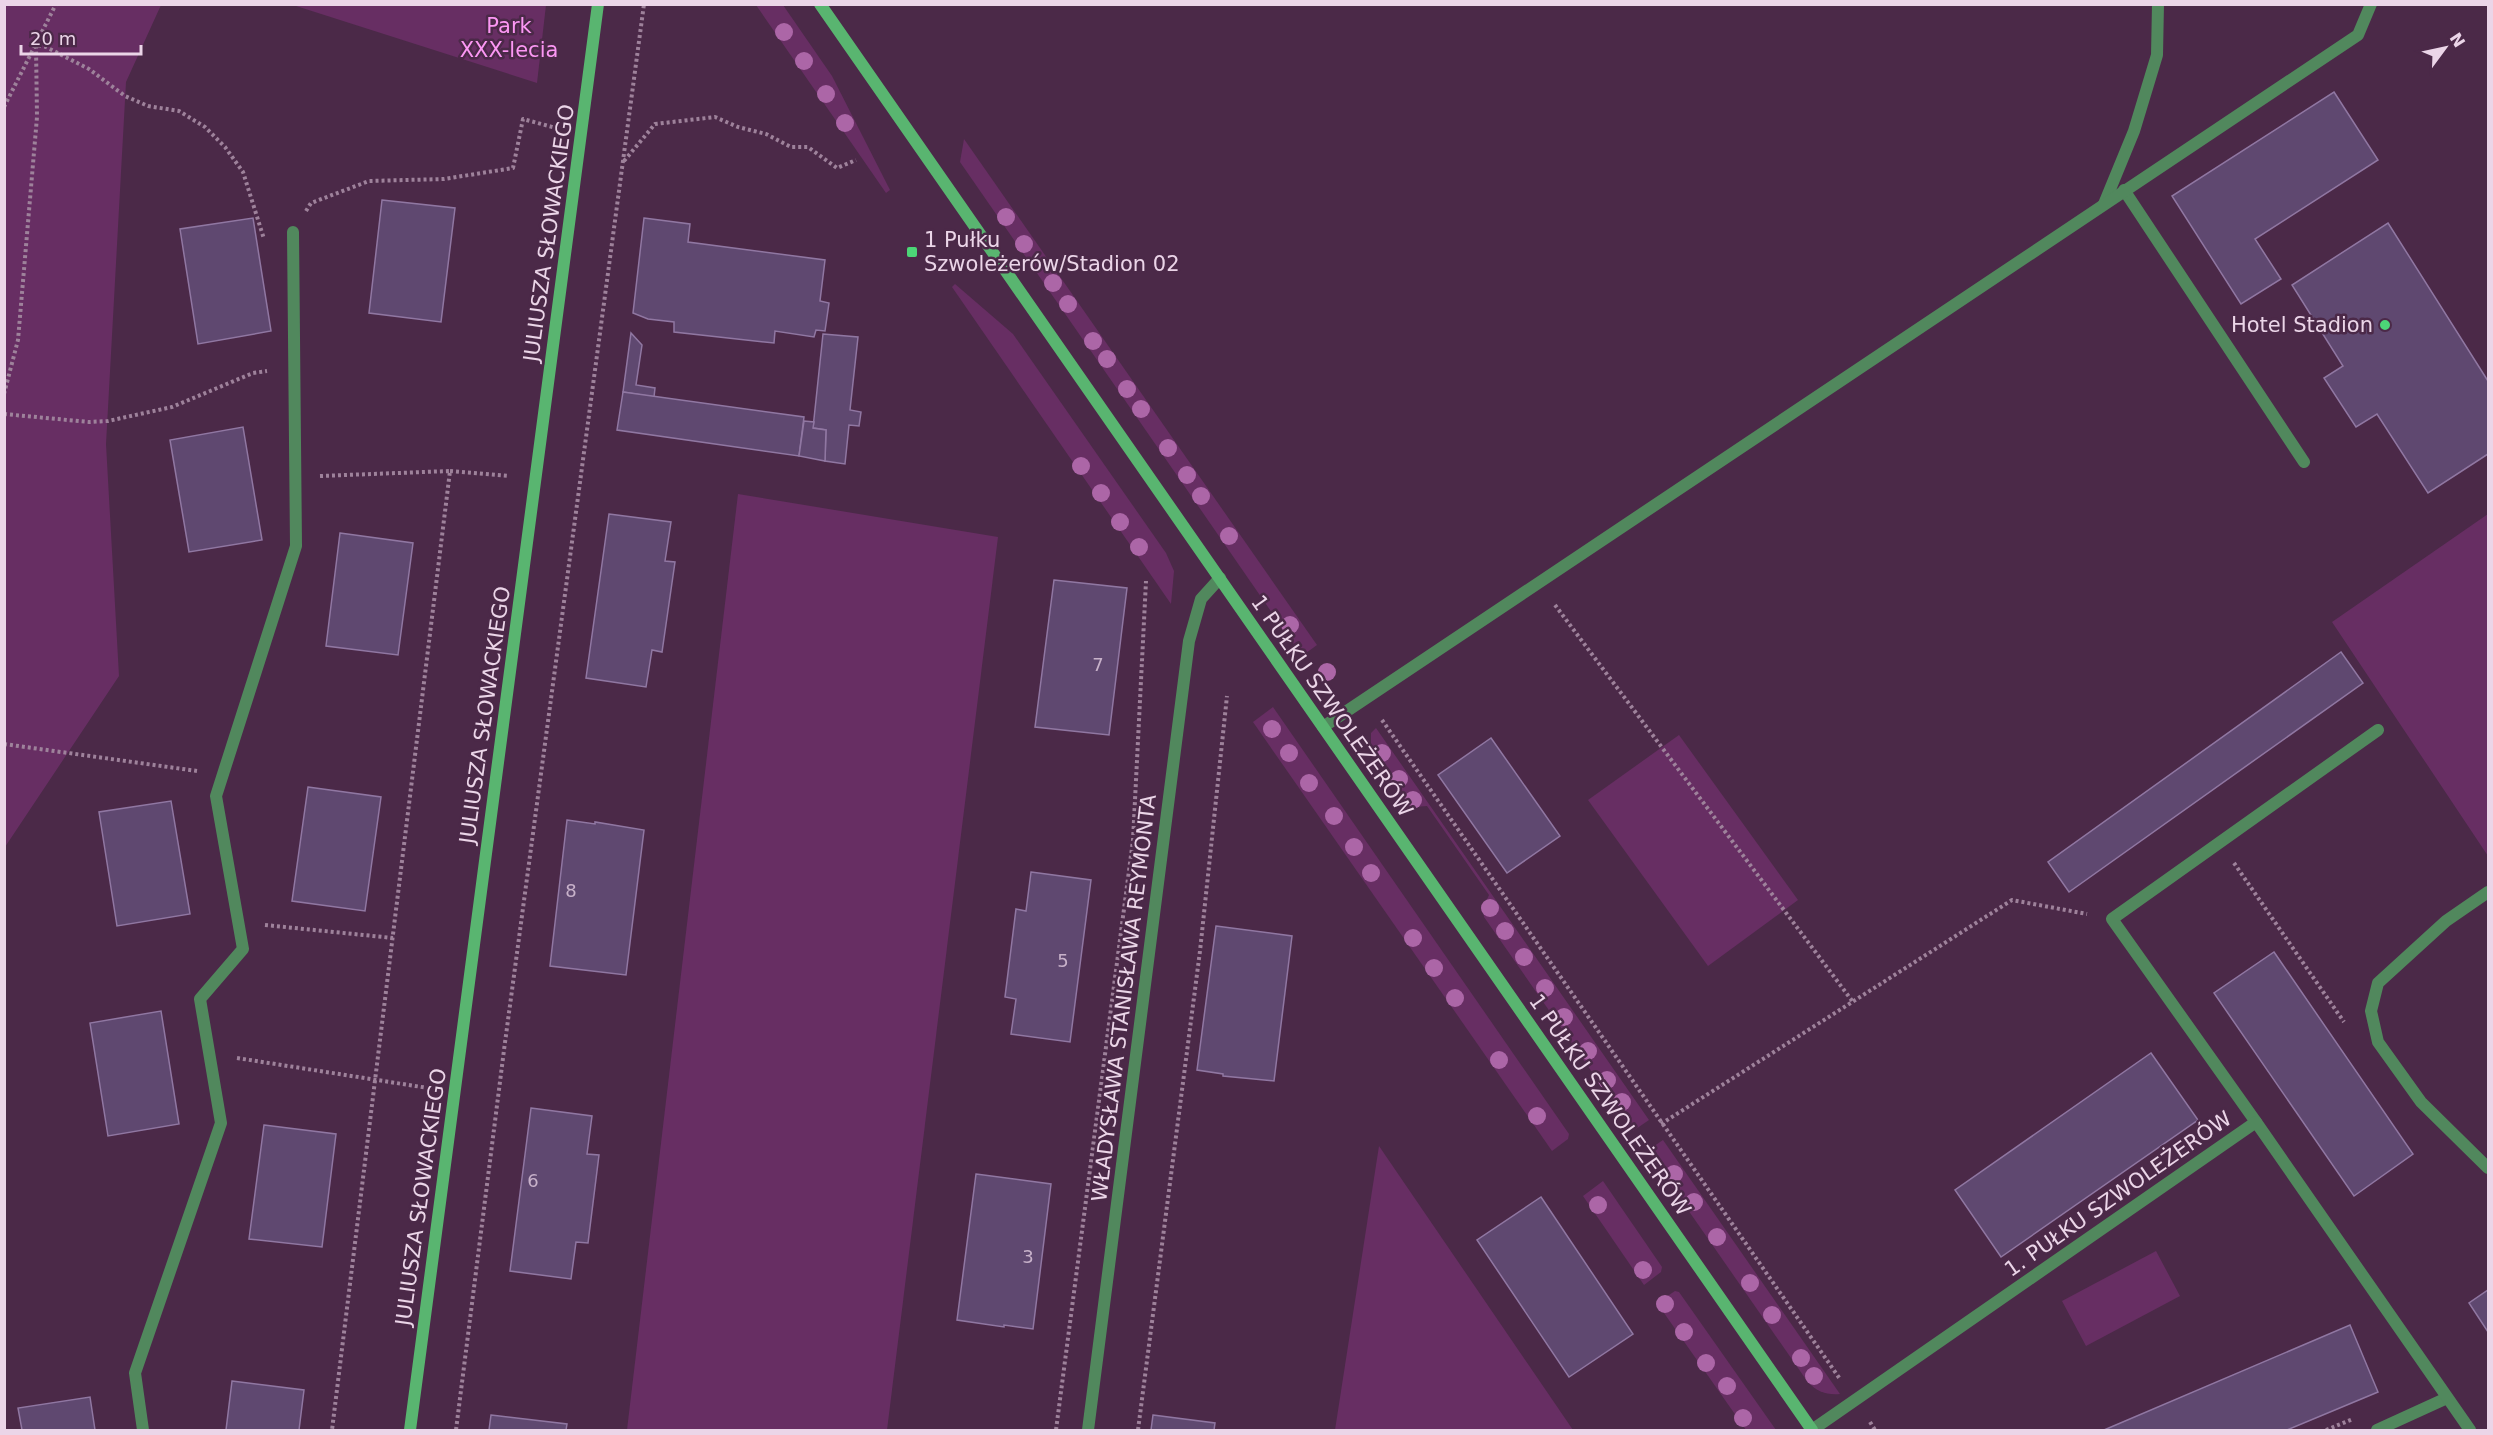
<svg xmlns="http://www.w3.org/2000/svg" width="2493" height="1435" font-family="'DejaVu Sans',sans-serif">
<style>
.green{fill:#672e63}
.building{fill:#5f4870;stroke:#9077a2;stroke-width:1.5}
.lines{fill:none;stroke-linecap:round;stroke-linejoin:round}
.path{stroke:#9e829b;stroke-width:4;stroke-dasharray:3 3;stroke-linecap:butt}
.lane{stroke:#51885d;stroke-width:12}
.street{stroke:#51885d;stroke-width:12}
.secondary{stroke:#59b570;stroke-width:12}
.tree{fill:#ac66a7}
.poi-dot{fill:#4cd677;stroke:#4b2948;stroke-width:2}
.labels{text-anchor:middle;dominant-baseline:central;stroke-width:5;stroke-linejoin:round;paint-order:stroke}
.number-label{font-size:18px;fill:#c8b2ca}
.park-label{font-size:21px;fill:#fc97f4;stroke:#4b2948}
.street-label{font-size:21px;fill:#ebd5e8;stroke:#4b2948}
.poi-label{font-size:21px;fill:#ebd5e8;stroke:#4b2948;text-anchor:start}
</style>
<rect width="100%" height="100%" fill="#4b2948"/>
<g class="green">
<path d="M4,5H161L126,82L106,444L119,676L5,847Z"/>
<path d="M293,5H546L537,83Z"/>
<path d="M756,5H783L832,76L890,190L886,193Z"/>
<path d="M964,139L1317,645L1302,656L960,162Z"/>
<path d="M955,284L1013,334L1166,553L1174,571L1171,604L952,287Z"/>
<path d="M738,494L998,537L887,1430H627Z"/>
<path d="M2488,514V856L2332,622Z"/>
<path d="M1273,707L1569,1134L1568,1139L1552,1151L1253,722Z"/>
<path d="M1376,728L1649,1120L1633,1131L1484,917L1483,908L1489,895L1427,806L1414,807L1405,803L1375,758L1371,746V733Z"/>
<path d="M1679,735L1798,900L1708,966L1588,800Z"/>
<path d="M1663,1140L1840,1394C1826,1395 1817,1392 1807,1381L1647,1151Z"/>
<path d="M1379,1146L1573,1430H1335Z"/>
<path d="M1603,1181L1662,1267L1661,1272L1644,1285L1583,1196Z"/>
<path d="M2156,1251L2180,1296L2086,1346L2062,1301Z"/>
<path d="M1675,1291L1679,1292L1776,1430H1746L1657,1303Z"/>
</g>
<g class="building">
<path d="M2334,92L2378,160L2255,239L2281,279L2241,304L2172,196Z"/>
<path d="M382,200L455,208L441,322L369,313Z"/>
<path d="M253,218L271,331L198,344L180,229Z"/>
<path d="M644,218L690,224L688,242L825,260L820,301L829,303L825,331L816,330L814,337L775,331L774,343L674,332V322L648,319L633,313Z"/>
<path d="M2388,223L2488,381V454L2428,493L2377,414L2356,427L2324,378L2343,366L2292,285Z"/>
<path d="M631,333L642,345L636,385L655,388L654,397L623,392Z"/>
<path d="M823,334L858,337L850,410L861,412L859,426L849,425L845,464L825,461L826,430L813,428Z"/>
<path d="M623,392L804,417L799,456L617,430Z"/>
<path d="M804,421L814,422L813,428L826,430L825,461L799,456Z"/>
<path d="M243,427L262,540L189,552L170,440Z"/>
<path d="M609,514L671,522L665,561L675,562L662,652L652,650L646,687L586,678Z"/>
<path d="M340,533L413,543L398,655L326,646Z"/>
<path d="M1054,580L1127,588L1109,735L1035,727Z"/>
<path d="M2341,652L2363,683L2069,892L2048,862Z"/>
<path d="M1491,738L1560,836L1507,873L1438,775Z"/>
<path d="M308,787L381,797L365,911L292,901Z"/>
<path d="M171,801L190,914L117,926L99,812Z"/>
<path d="M567,820L595,824V822L644,830L626,975L550,966Z"/>
<path d="M1031,872L1091,880L1070,1042L1011,1034L1016,999L1005,997L1016,909L1026,911Z"/>
<path d="M1216,926L1292,936L1274,1081L1223,1076V1074L1197,1070Z"/>
<path d="M2274,952L2413,1154L2354,1196L2214,993Z"/>
<path d="M161,1011L179,1124L108,1136L90,1023Z"/>
<path d="M2151,1053L2198,1120L2001,1257L1955,1190Z"/>
<path d="M531,1108L592,1116L587,1154L599,1155L588,1243L576,1242L571,1279L510,1271Z"/>
<path d="M264,1125L336,1134L322,1247L249,1239Z"/>
<path d="M976,1174L1051,1184L1033,1329L1004,1325V1327L957,1320Z"/>
<path d="M1541,1197L1633,1334L1569,1377L1477,1240Z"/>
<path d="M2488,1290V1332L2469,1303Z"/>
<path d="M2350,1325L2378,1392L2287,1430H2104Z"/>
<path d="M232,1381L304,1390L299,1430H226Z"/>
<path d="M90,1397L95,1430H22L18,1408Z"/>
<path d="M491,1415L567,1424L566,1430H489Z"/>
<path d="M1153,1415L1215,1423L1214,1430H1151Z"/>
</g>
<g class="lines">
<g class="path">
<path d="M4,107L56,4"/>
<path d="M624,161L655,124L715,117L738,127L766,134L791,147H808L837,168L856,160"/>
<path d="M306,211L311,203L369,181L444,179L513,168L523,119L556,128"/>
<path d="M4,394L18,340L37,117L36,45L46,47L89,69L125,96L148,106L179,111L205,127L225,147L243,172L264,239"/>
<path d="M4,414L89,422L108,421L172,407L253,373L267,371"/>
<path d="M450,471L509,476"/>
<path d="M320,476L450,471L332,1430"/>
<path d="M1555,605L1853,1002"/>
<path d="M1382,720L1840,1379"/>
<path d="M4,744L197,771"/>
<path d="M2234,863L2344,1022"/>
<path d="M265,925L393,938"/>
<path d="M237,1058L428,1088"/>
<path d="M1661,1124L2012,900L2087,914"/>
<path d="M1870,1422L1875,1430"/>
<path d="M456,1430L504,1050L644,4"/>
<path d="M1056,1430L1133,840L1146,581"/>
<path d="M1138,1430L1200,951L1227,696"/>
<path d="M2326,1430L2353,1419"/>
</g>
<g class="lane">
<path d="M2124,190L2304,462"/>
<path d="M2104,204L2134,131L2157,55L2158,4"/>
<path d="M2488,892L2446,921L2378,983L2371,1011L2378,1042L2421,1102L2488,1168"/>
<path d="M2256,1122L2112,919L2378,730"/>
<path d="M2377,1430L2447,1398"/>
</g>
<g class="street">
<path d="M1323,727L2358,35L2371,4"/>
<path d="M143,1430L135,1373L221,1123L200,999L243,949L216,796L296,546L293,232"/>
<path d="M1088,1430L1189,641L1201,599L1220,578"/>
<path d="M1812,1430L2256,1122L2470,1430"/>
</g>
<g class="secondary">
<path d="M820,4L1812,1430"/>
<path d="M410,1430L598,4"/>
</g>
</g>
<g class="tree">
<circle cx="784" cy="32" r="9"/>
<circle cx="804" cy="61" r="9"/>
<circle cx="826" cy="94" r="9"/>
<circle cx="845" cy="123" r="9"/>
<circle cx="1006" cy="217" r="9"/>
<circle cx="1024" cy="244" r="9"/>
<circle cx="1053" cy="283" r="9"/>
<circle cx="1068" cy="304" r="9"/>
<circle cx="1093" cy="341" r="9"/>
<circle cx="1107" cy="359" r="9"/>
<circle cx="1127" cy="389" r="9"/>
<circle cx="1141" cy="409" r="9"/>
<circle cx="1168" cy="448" r="9"/>
<circle cx="1081" cy="466" r="9"/>
<circle cx="1187" cy="475" r="9"/>
<circle cx="1101" cy="493" r="9"/>
<circle cx="1201" cy="496" r="9"/>
<circle cx="1120" cy="522" r="9"/>
<circle cx="1229" cy="536" r="9"/>
<circle cx="1139" cy="547" r="9"/>
<circle cx="1290" cy="625" r="9"/>
<circle cx="1327" cy="672" r="9"/>
<circle cx="1272" cy="729" r="9"/>
<circle cx="1289" cy="753" r="9"/>
<circle cx="1382" cy="753" r="9"/>
<circle cx="1399" cy="779" r="9"/>
<circle cx="1309" cy="783" r="9"/>
<circle cx="1413" cy="800" r="9"/>
<circle cx="1334" cy="816" r="9"/>
<circle cx="1354" cy="847" r="9"/>
<circle cx="1371" cy="873" r="9"/>
<circle cx="1490" cy="908" r="9"/>
<circle cx="1505" cy="931" r="9"/>
<circle cx="1413" cy="938" r="9"/>
<circle cx="1524" cy="957" r="9"/>
<circle cx="1434" cy="968" r="9"/>
<circle cx="1545" cy="988" r="9"/>
<circle cx="1455" cy="998" r="9"/>
<circle cx="1564" cy="1017" r="9"/>
<circle cx="1588" cy="1051" r="9"/>
<circle cx="1499" cy="1060" r="9"/>
<circle cx="1607" cy="1080" r="9"/>
<circle cx="1622" cy="1102" r="9"/>
<circle cx="1537" cy="1116" r="9"/>
<circle cx="1674" cy="1174" r="9"/>
<circle cx="1694" cy="1202" r="9"/>
<circle cx="1598" cy="1205" r="9"/>
<circle cx="1717" cy="1237" r="9"/>
<circle cx="1643" cy="1270" r="9"/>
<circle cx="1750" cy="1283" r="9"/>
<circle cx="1665" cy="1304" r="9"/>
<circle cx="1772" cy="1315" r="9"/>
<circle cx="1684" cy="1332" r="9"/>
<circle cx="1801" cy="1358" r="9"/>
<circle cx="1706" cy="1363" r="9"/>
<circle cx="1814" cy="1376" r="9"/>
<circle cx="1727" cy="1386" r="9"/>
<circle cx="1743" cy="1418" r="9"/>
</g>
<g class="poi-dot">
<rect x="906" y="246" width="12" height="12" rx="3"/>
<circle cx="2385" cy="325" r="6"/>
</g>
<g class="labels">
<g class="number-label">
<text x="1098" y="664">7</text>
<text x="571" y="890">8</text>
<text x="1063" y="960">5</text>
<text x="533" y="1180">6</text>
<text x="1028" y="1256">3</text>
</g>
<g class="park-label">
<text x="509" y="26">Park<tspan x="509" dy="24">XXX-lecia</tspan></text>
</g>
<g class="street-label">
<text transform="translate(549 233) rotate(-82)">JULIUSZA SŁOWACKIEGO</text>
<text transform="translate(1332 706) rotate(55)">1 PUŁKU SZWOLEŻERÓW</text>
<text transform="translate(485 715) rotate(-82)">JULIUSZA SŁOWACKIEGO</text>
<text transform="translate(1124 998) rotate(-83)">WŁADYSŁAWA STANISŁAWA REYMONTA</text>
<text transform="translate(1610 1105) rotate(55)">1 PUŁKU SZWOLEŻERÓW</text>
<text transform="translate(2118 1194) rotate(-35)">1. PUŁKU SZWOLEŻERÓW</text>
<text transform="translate(421 1197) rotate(-82)">JULIUSZA SŁOWACKIEGO</text>
</g>
<g class="poi-label">
<text x="924" y="240">1 Pułku<tspan x="924" dy="24">Szwoleżerów/Stadion 02</tspan></text>
<text x="2373" y="325" text-anchor="end">Hotel Stadion</text>
</g>
</g>
<rect width="2493" height="1435" fill="none" stroke="#ebd5e8" stroke-width="12"/>
<g transform="translate(2445 48) rotate(57)" stroke="#4b2948" stroke-width="4.5" paint-order="stroke">
<path d="M0-4.5L10 22L0 15L-10 22Z" fill="#ebd5e8"/>
<text y="-9" font-size="16" font-weight="bold" text-anchor="middle" fill="#ebd5e8">N</text>
</g>
<path d="M21 45v9h120v-9" fill="none" stroke="#ebd5e8" stroke-width="3"/>
<text x="30" y="45" font-size="18" fill="#ebd5e8" stroke="#4b2948" stroke-width="4.5" paint-order="stroke">20 m</text>
</svg>
